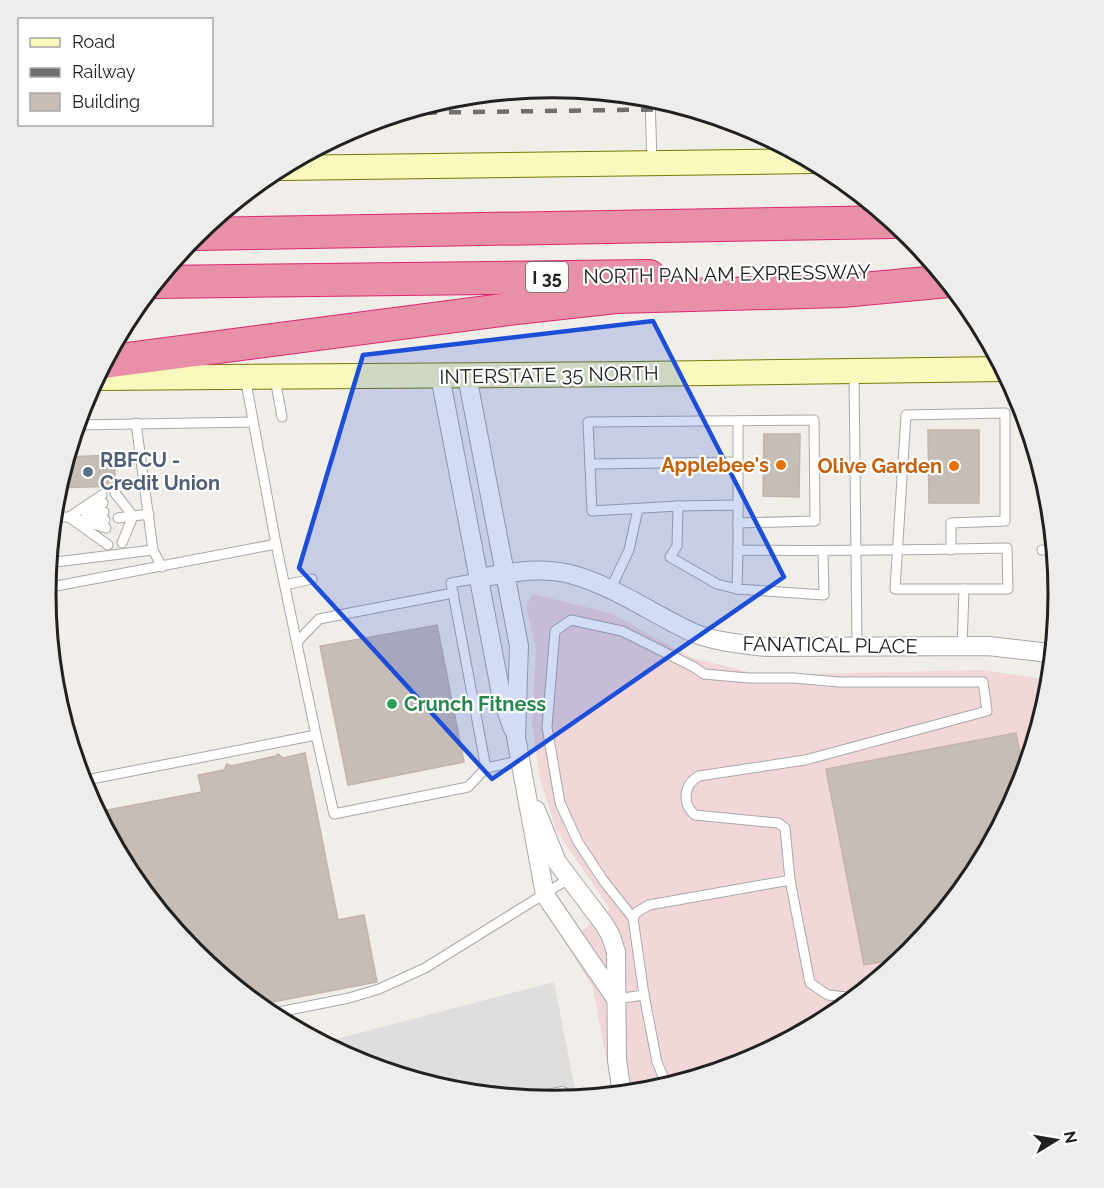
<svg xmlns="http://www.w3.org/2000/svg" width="1104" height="1188" font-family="Raleway,sans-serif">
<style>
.residential{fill:#dfdede}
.commercial{fill:#f2d7d8}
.building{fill:#c6bdb7;stroke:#c3b3aa;stroke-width:1.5}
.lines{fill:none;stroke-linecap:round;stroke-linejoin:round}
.service-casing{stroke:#a8a8a8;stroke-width:11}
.minor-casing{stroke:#a8a8a8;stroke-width:20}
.secondary-casing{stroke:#777b05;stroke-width:26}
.motorway-casing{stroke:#dc2873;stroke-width:34}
.service{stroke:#fff;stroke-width:9}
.minor{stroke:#fff;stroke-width:18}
.secondary{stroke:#faf9bd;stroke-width:24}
.motorway{stroke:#e890a7;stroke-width:32}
.rail{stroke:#6f6f6f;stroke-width:4.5;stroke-dasharray:12 12;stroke-linecap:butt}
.marked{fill:#1d4ed8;fill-opacity:0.2;stroke:#1d4ed8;stroke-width:4.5;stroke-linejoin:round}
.food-dot{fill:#e8710a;stroke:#fff;stroke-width:2}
.service-dot{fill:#5c6f8a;stroke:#fff;stroke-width:2}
.leisure-dot{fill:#2e9e5b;stroke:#fff;stroke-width:2}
.labels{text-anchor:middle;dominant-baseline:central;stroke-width:4.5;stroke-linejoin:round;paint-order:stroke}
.shield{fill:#fff;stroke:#646464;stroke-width:1.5}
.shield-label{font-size:18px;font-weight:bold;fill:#212121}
.street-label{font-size:20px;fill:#212121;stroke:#fff}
.service-label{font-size:20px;font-weight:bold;fill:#4e5e75;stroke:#fff;text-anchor:start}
.food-label{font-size:20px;font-weight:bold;fill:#c56008;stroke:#fff;text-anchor:end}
.leisure-label{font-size:20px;font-weight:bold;fill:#27864d;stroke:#fff;text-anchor:start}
.rim{fill:none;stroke:#212121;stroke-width:3}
</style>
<rect width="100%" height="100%" fill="#f1ede8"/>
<path class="residential" d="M554,982L577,1099L552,1101L453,1091L358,1062L321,1043Z"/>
<path class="commercial" d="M533,594L610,613L693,658L761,675L984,670L1050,680L1049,693L1020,788L973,876L910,953L833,1016L746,1063L651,1091L613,1095L593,988L566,943L610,909L556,830L540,778L532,722L536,648L526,606Z"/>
<g class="building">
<path d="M928,430H979V503H929Z"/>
<path d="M764,434H800L799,497L763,496Z"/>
<path d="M115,455V486L57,488L66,457Z"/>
<path d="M437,625L464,762L348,785L320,646Z"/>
<path d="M1016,733L1024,776L1020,788L973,876L904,958L864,965L826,769Z"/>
<path d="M305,753L338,920L364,915L377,982L257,1005L193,952L130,875L97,812L202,792L198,775L224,770L227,764L231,766L276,756L278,754L283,758Z"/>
</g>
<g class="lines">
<defs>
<g id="service">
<path d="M650,97L652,162"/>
<path d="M854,373L857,646"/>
<path d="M275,378L282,417"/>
<path d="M136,423L153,550"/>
<path d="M76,425L253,422"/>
<path d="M590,464L738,462"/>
<path d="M115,493L133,516L149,514"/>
<path d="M738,505V421"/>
<path d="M678,506L738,505V550"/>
<path d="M88,509L103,503"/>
<path d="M86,514L104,512"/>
<path d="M53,517H69L102,495"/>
<path d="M69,517L108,545"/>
<path d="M118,518L133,516"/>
<path d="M77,519L106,528"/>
<path d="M89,519L105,520"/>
<path d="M122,543L133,516"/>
<path d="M951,550V523L1005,521V413L906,415L895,589H964"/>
<path d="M1042,550H1055"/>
<path d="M823,551L824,595L737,589L738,550C828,551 917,550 1007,548L1008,589H964L962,646"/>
<path d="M48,563L153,550L162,567"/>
<path d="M285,585L312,579"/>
<path d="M46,588L276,544"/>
<path d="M611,588L629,550L638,509"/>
<path d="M737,589L717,584L670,557L677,546L678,506L592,511L588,422L814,420L815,521L738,523"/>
<path d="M453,593L486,768L519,761"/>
<path d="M298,641L319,619L453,593L451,583L479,578"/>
<path d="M316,735L334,814L468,787L486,768"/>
<path d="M81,781L316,735L276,544L245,377"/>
<path d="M633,918L603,880L578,842L560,803L547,727L555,631L571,620L622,631L694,667L704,674L748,678H793L839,682H983L987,711L805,760L699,776C683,785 682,804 695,815L778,823L785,828L790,880L810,983L828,995L855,998"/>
<path d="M644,995L657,1062L667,1086"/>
<path d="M616,999L644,995L633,918L637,912L649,905L790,880"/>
<path d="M269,1014L349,998L379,989L425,968L570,878"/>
</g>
<g id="minor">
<path d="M440,376L502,699L513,729"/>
<path d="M467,376L519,646L516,737L545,895L616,999"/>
<path d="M479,578C509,573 539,566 570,574C615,586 652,614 694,633C716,642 742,644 766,647L988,646L1041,652L1053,655"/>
<path d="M536,810L557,862L604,924L611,936L616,952L617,1060L622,1094"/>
<path d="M542,1100L562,1096"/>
</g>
<g id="secondary">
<path d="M279,168L812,161"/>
<path d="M95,378L637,374L1004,369"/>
</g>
<g id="motorway">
<path d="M196,234L893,222"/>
<path d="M155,282L649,276"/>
<path d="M104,362L509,309L616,297L842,291L948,281"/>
</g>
</defs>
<use href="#service" class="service-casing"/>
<use href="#minor" class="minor-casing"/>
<use href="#secondary" class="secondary-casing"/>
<use href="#motorway" class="motorway-casing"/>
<use href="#service" class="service"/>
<use href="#minor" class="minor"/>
<use href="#secondary" class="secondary"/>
<use href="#motorway" class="motorway"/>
<path class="rail" d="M401,113L690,109"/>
</g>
<path class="marked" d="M653,321L784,577L492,779L299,568L363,355Z"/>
<g class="food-dot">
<circle cx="781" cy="465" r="6"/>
<circle cx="954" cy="466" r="6"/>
</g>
<circle class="service-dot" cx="88" cy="472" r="6"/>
<circle class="leisure-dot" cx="392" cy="704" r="6"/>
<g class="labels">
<rect class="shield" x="526" y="262" width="42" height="30" rx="4.5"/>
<g class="shield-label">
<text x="547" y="277">I 35</text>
</g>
<g class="street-label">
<text transform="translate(727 274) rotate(-1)">NORTH PAN AM EXPRESSWAY</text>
<text transform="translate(549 375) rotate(-1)">INTERSTATE 35 NORTH</text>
<text transform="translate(830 645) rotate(1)">FANATICAL PLACE</text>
</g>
<g class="service-label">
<text x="100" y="460">RBFCU -<tspan x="100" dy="23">Credit Union</tspan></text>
</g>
<g class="food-label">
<text x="769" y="465">Applebee's</text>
<text x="942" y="466">Olive Garden</text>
</g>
<g class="leisure-label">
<text x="404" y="704">Crunch Fitness</text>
</g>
</g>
<path d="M0 0H1104V1188H0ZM56 594a496 496 0 1 1 992 0a496 496 0 1 1-992 0Z" fill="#ededed" fill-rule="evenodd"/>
<path class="rim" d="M56 594a496 496 0 1 1 992 0a496 496 0 1 1-992 0Z"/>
<rect x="18" y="18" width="195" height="108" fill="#ffffff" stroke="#a6a6a6" stroke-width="1.5"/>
<rect x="30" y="38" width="30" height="9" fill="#faf9bd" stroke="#a6a6a6" stroke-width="1.5"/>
<text x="72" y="48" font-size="18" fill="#212121">Road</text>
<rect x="30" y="68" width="30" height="9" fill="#6f6f6f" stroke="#a6a6a6" stroke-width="1.5"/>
<text x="72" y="78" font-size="18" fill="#212121">Railway</text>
<rect x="30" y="93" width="30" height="18" fill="#c6bdb7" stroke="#a6a6a6" stroke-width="1.5"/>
<text x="72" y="108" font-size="18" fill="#212121">Building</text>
<g transform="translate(1056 1140) rotate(79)" stroke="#ffffff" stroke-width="4.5" paint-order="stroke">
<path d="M0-4.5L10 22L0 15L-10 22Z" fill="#212121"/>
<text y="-9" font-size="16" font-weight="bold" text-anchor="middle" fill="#212121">N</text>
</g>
</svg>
